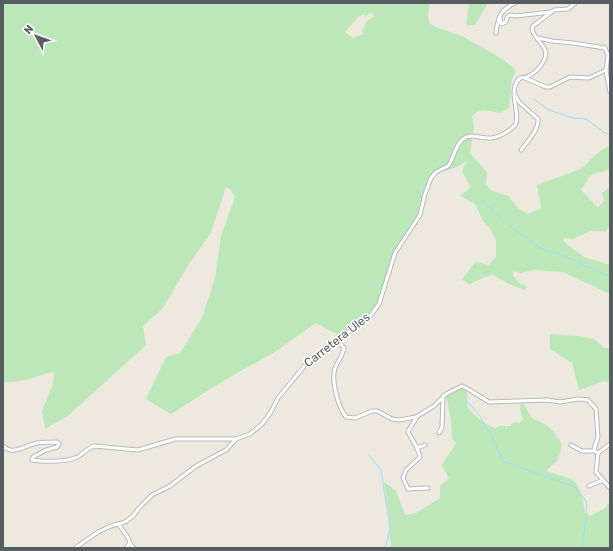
<svg xmlns="http://www.w3.org/2000/svg" width="613" height="551" font-family="Rubik,sans-serif">
<style>
.green{fill:#bce7b9;fill-rule:evenodd}
.lines{fill:none;stroke-linecap:round;stroke-linejoin:round}
.stream{stroke:#9ddbff;stroke-width:1}
.minor-casing{stroke:#b5b9be;stroke-width:5}
.minor{stroke:#fff;stroke-width:3}
.labels{text-anchor:middle;dominant-baseline:central;stroke-width:3;stroke-linejoin:round;paint-order:stroke}
.street-label{font-size:12px;fill:#585d62;stroke:#fff}
</style>
<rect width="100%" height="100%" fill="#ede9df"/>
<g class="green">
<path d="M3,3H430L428,13L429,23L434,26L464,37L504,60L513,67L516,72L512,79L509,108L500,113C490,111 478,107 472,117L474,126L470,153L487,172L486,184L490,190L508,196L518,208L528,214L541,208L537,185L581,169L596,154L610,145V169L591,175L581,190L598,208L604,201L602,193L608,188L610,190V225L606,231H590L573,239L564,238L563,241L584,257L610,265V294L563,272L534,270L520,273L513,271V276L520,284L528,287L524,290L507,283L492,274L470,284L462,280L475,262L489,265L496,257V240L490,228L483,221L475,204L460,196L471,187L462,172L467,159C461,169 444,170 433,173L429,179L423,192L420,212L396,248L378,303L368,316L340,336L316,323L273,353L223,381L171,414L146,399L166,357L180,353L202,318L215,278L221,236L235,197L230,189L226,187L211,233L189,264L162,309L143,326L146,345L69,415L45,429L42,411L53,384L54,372C37,375 19,384 3,382ZM372,12L374,16L367,21L362,32L363,34L353,38L345,32L359,16H361L363,14L366,16Z"/>
<path d="M469,3H488L475,25H466Z"/>
<path d="M550,334L579,336L594,339L604,348H610V383L604,381L579,390L572,363L550,349Z"/>
<path d="M464,388L467,391C468,397 466,403 468,408C474,417 485,424 495,428L500,426H511V424L517,422L520,423L523,419L520,409L521,403L524,405L532,418L546,425L553,431L562,444L558,460L546,471C551,473 570,478 573,480C580,485 584,505 585,513L591,516L605,508L610,501V548H391L390,537V525L384,482L396,491L405,515L416,513L440,498V486L449,478L442,465L456,443L452,439L451,419L446,396Z"/>
</g>
<g class="lines">
<g class="stream">
<path d="M534,99L549,110L573,118L586,119L605,133L610,134"/>
<path d="M481,200L510,226L540,248L565,256L610,277"/>
<path d="M467,401L480,416L494,441L503,461L575,487L586,501L587,515"/>
<path d="M369,455L381,470L390,529L386,545L383,548"/>
<path d="M582,548L586,519"/>
</g>
<defs>
<g id="minor">
<path d="M500,18L501,24L506,22L507,17L510,15L516,16L551,12"/>
<path d="M496,33C498,17 500,10 515,3"/>
<path d="M538,38L552,41L573,43L605,48L608,55L606,71L610,92"/>
<path d="M525,78L546,87H550L570,77L589,78L606,70"/>
<path d="M515,95L519,102L538,119C539,130 527,142 521,150"/>
<path d="M337,340L344,348C343,355 338,361 335,368C331,382 338,406 346,417L355,418L372,411H377L392,419L399,420L416,417L434,406L446,394L462,386L468,389L489,402L548,400L560,402L578,399L588,400L596,409L598,437L594,449L596,452L598,453"/>
<path d="M416,417C416,422 409,427 408,432L417,448L425,445"/>
<path d="M439,433L442,427L443,396"/>
<path d="M571,445L582,451H595"/>
<path d="M3,446C13,456 26,445 37,443C44,442 50,442 57,442L59,444L57,447L46,450L33,457L32,460C42,462 65,462 75,458C82,456 85,449 94,446L138,450L175,439H236L250,434L262,424L271,412L278,398L306,364L371,315L379,304L395,253L420,215L425,194L431,178L436,172L448,166L450,163C454,156 456,144 463,139C470,133 479,138 487,138C496,139 509,132 515,125C522,115 506,90 520,78C528,78 533,74 539,68C556,47 536,45 532,29L533,26L554,10L568,9L575,3"/>
<path d="M417,448L420,457L406,470L403,478L408,489L428,488"/>
<path d="M598,453L596,472L610,488"/>
<path d="M598,453L610,444"/>
<path d="M589,486L603,480"/>
<path d="M119,525L127,536L131,545L134,548"/>
<path d="M75,548L98,532L111,526L125,522L133,516L139,508L152,495L170,486L196,466L226,450L236,439"/>
<path d="M126,548L130,543"/>
</g>
</defs>
<use href="#minor" class="minor-casing"/>
<use href="#minor" class="minor"/>
</g>
<g class="labels">
<g class="street-label">
<text transform="translate(337 340) rotate(-38)">Carretera Ules</text>
</g>
</g>
<rect width="613" height="551" fill="none" stroke="#585d62" stroke-width="8"/>
<g transform="translate(36 36) rotate(311)" stroke="#ffffff" stroke-width="3" paint-order="stroke">
<path d="M0-3L7 15L0 10L-7 15Z" fill="#585d62"/>
<text y="-6" font-size="11" font-weight="bold" text-anchor="middle" fill="#585d62">N</text>
</g>
</svg>
